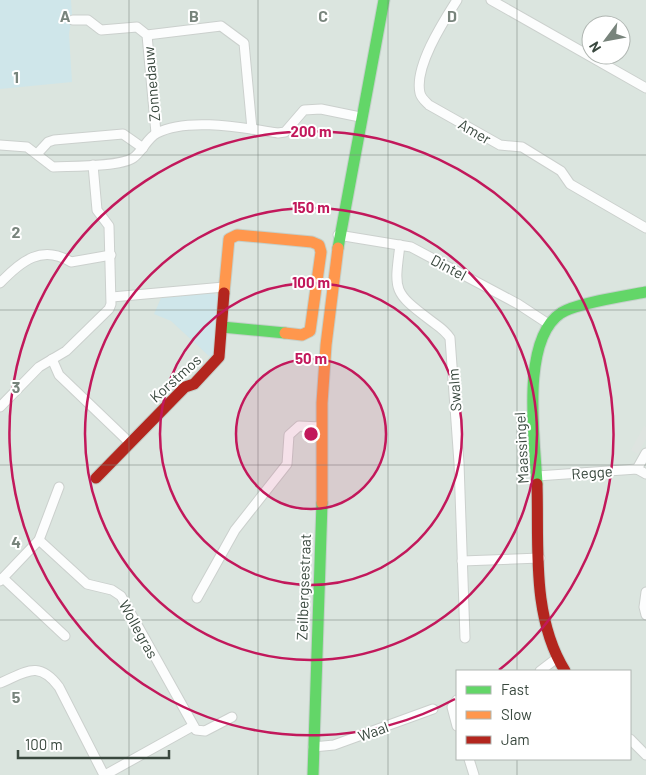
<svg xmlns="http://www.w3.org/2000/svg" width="646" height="775" font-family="Barlow,sans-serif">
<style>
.residential{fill:#dbe5df;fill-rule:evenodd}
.green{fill:#cfe6ea}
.parking{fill:#dee4e0}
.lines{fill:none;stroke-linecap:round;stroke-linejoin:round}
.street-casing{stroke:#cbd0cd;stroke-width:11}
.fast-casing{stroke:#c4d0ca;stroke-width:13}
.slow-casing{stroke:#c4d0ca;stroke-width:13}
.jam-casing{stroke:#c4d0ca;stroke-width:13}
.street{stroke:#fcfdfd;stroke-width:9}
.fast{stroke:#63d668;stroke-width:11}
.slow{stroke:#ff974d;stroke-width:11}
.jam{stroke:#b3261e;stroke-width:11}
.grid{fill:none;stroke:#78847c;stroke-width:1;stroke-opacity:0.55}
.ring{fill:none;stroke:#c2185b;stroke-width:2.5}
.labels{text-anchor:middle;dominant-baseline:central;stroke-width:4;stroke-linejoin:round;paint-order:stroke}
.street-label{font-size:15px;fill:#39483e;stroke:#fff}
.grid-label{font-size:16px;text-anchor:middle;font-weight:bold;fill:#78847c;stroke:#fff;stroke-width:4;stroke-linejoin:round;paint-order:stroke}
.centre{fill:#c2185b;stroke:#fff;stroke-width:2.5}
.ring-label{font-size:15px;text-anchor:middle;font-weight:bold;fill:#c2185b;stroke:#fff;stroke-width:4;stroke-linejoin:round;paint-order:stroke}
</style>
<rect width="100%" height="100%" fill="#edf2ef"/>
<path class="residential" d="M0,0H646V775H0ZM591,25H621V55H591ZM457,671H630V759H457Z"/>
<g class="green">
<path d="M0,0H71L72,15L69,34L72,82L0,89Z"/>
<path d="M213,293L220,299L215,356L210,357L171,321L154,314L161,298Z"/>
</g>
<path class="parking" d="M644,426L646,427V439L638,454L631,450Z"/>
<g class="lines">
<defs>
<g id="street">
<path d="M457,0C443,22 414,67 420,93C421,98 426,102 429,105L500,145L522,147L561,171L570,184L646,228"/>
<path d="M491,0L646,88"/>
<path d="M73,20H88L101,30L137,27L147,35L156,133"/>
<path d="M147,35L221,26L244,43L252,129"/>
<path d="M0,145L27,147L53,167C72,166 119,167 133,158C142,152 147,138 157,133C188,117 244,128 278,133L285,132L304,110L321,109L360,117"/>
<path d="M37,154L48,142L54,140L123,134L143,148"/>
<path d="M338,235L411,247L518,304L550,325"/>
<path d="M400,245C394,291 393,292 430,320C439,327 444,329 450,338L459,463L465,638"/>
<path d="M0,283C21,261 42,244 71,262L111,255"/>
<path d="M112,297L224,287"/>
<path d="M52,359L59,375L130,443"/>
<path d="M0,407L39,367L66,351L109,309L111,304L109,226L97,210L93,165"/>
<path d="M637,469L646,453"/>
<path d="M537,476L637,469L646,474"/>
<path d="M39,540L87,584L112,590L121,596L196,730L205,731L232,717"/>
<path d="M462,561L540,558"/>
<path d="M3,578L65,636"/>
<path d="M0,581L39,540L59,487"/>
<path d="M646,592L644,607L646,615"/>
<path d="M197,598L235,530L287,464L289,435L299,426L321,427"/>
<path d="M540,671L557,658"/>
<path d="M0,683C25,673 38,659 59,687L104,775"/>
<path d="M457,700L452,707L457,726"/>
<path d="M630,739L646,755"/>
<path d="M313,747L334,745L433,709"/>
<path d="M469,759L474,775"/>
<path d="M105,775L193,726"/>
</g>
<g id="fast">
<path d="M338,248L384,0"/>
<path d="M222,327L285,333"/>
<path d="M537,484C535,441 520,340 561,313C577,303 626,296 646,292"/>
<path d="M313,775L322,503"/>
</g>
<g id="slow">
<path d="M224,293L229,239L237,235L312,242L319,245L321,252L310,331L302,335L285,333"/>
<path d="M322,503V403L326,345L338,248"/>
</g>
<g id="jam">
<path d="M96,478L185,387L194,384L219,357L224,293"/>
<path d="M537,484C539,546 531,616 565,671"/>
</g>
</defs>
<use href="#street" class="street-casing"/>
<use href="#fast" class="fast-casing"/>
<use href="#slow" class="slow-casing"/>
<use href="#jam" class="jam-casing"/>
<use href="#street" class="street"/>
<use href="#fast" class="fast"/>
<use href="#slow" class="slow"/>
<use href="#jam" class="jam"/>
</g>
<path class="grid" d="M129,0V775M258,0V775M388,0V775M517,0V671M0,155H646M0,310H646M0,465H646M0,620H646M517,759V775"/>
<circle cx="311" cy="434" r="75" fill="#c2185b" fill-opacity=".12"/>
<g class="ring">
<circle cx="311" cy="434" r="75"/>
<circle cx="311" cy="434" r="151"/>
<circle cx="311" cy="434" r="226"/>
<path d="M455 699A302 302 0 1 1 499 670"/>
</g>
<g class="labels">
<g class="street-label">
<text transform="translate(151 84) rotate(-95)">Zonnedauw</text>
<text transform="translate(475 131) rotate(30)">Amer</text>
<text transform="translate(449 267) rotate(28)">Dintel</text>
<text transform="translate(175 378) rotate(-42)">Korstmos</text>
<text transform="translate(454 390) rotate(-94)">Swalm</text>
<text transform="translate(521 448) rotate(-93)">Maassingel</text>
<text transform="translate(592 472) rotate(-4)">Regge</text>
<text transform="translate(303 587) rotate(-88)">Zeilbergsestraat</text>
<text transform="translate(139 629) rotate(61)">Wollegras</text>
<text transform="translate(373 731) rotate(-20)">Waal</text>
</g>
</g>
<g class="grid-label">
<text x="65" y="22">A</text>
<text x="194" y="22">B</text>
<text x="323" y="22">C</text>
<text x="452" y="22">D</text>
<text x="16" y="83">1</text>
<text x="16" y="238">2</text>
<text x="16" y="393">3</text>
<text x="16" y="548">4</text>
<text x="16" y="703">5</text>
</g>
<circle cx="311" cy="434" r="8" class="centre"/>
<g class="ring-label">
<text x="311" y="137">200 m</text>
<text x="311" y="213">150 m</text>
<text x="311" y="288">100 m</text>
<text x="311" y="364">50 m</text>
</g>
<rect x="456" y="670" width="175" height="90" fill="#ffffff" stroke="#b0b6b2"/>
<rect x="466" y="686" width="25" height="8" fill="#63d668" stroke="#b0b6b2"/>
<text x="501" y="695" font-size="15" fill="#39483e">Fast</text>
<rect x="466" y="711" width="25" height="8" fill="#ff974d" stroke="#b0b6b2"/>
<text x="501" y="720" font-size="15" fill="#39483e">Slow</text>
<rect x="466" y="736" width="25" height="8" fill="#b3261e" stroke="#b0b6b2"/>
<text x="501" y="745" font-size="15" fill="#39483e">Jam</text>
<g transform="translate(606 40) rotate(238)"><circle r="24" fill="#ffffff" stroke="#b0b6b2"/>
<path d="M0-4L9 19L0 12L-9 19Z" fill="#78847c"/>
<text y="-8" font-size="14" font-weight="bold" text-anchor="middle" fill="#39483e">N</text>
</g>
<path d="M18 750v8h151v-8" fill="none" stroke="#39483e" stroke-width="2.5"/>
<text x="25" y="750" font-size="15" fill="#39483e" stroke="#ffffff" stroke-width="4" paint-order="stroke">100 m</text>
</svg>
